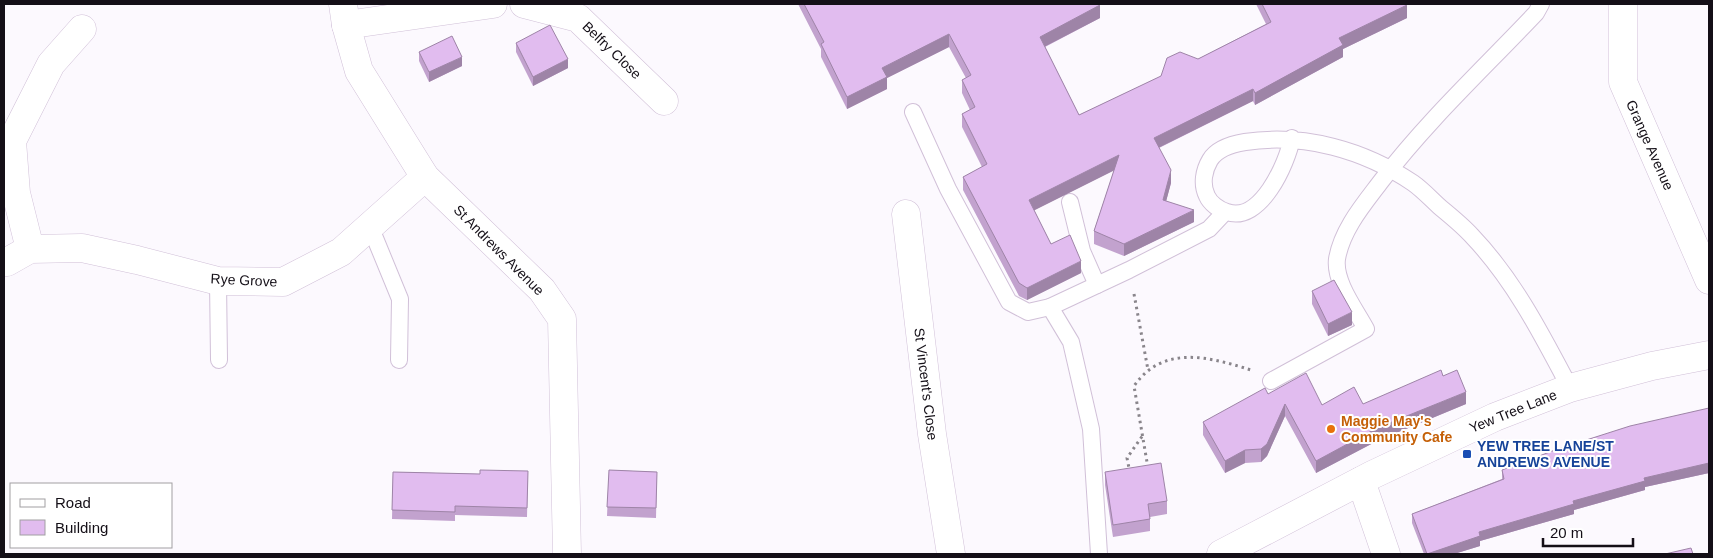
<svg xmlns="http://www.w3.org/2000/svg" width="1713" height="558" font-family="Helvetica,sans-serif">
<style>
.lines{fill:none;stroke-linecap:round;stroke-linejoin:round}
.lane-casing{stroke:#d1c0d8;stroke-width:18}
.street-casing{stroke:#d1c0d8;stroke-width:29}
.secondary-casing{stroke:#d1c0d8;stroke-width:29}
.path{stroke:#89858b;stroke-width:3;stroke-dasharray:2.5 4;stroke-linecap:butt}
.lane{stroke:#fff;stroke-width:16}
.street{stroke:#fff;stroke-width:28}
.secondary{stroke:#fff;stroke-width:28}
.wall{fill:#c2a2ce}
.shaded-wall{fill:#9e84a7}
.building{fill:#e1bcef;stroke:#9e84a7}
.food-dot{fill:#e8710a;stroke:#fff;stroke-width:2}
.transit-dot{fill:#1a4fb4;stroke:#fff;stroke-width:2}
.labels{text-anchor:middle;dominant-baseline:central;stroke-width:4;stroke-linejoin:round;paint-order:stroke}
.street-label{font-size:14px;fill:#140f17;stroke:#fff}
.food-label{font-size:14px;font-weight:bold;fill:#c56008;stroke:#fff;text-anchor:start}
.transit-label{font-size:14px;font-weight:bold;fill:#164399;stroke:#fff;text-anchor:start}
</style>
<rect width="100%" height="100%" fill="#fcf9fe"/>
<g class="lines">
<defs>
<g id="lane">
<path d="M913,112L948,189L1009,302L1028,312L1050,307L1129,270L1209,229L1225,212"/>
<path d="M1292,138C1287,164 1260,224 1227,212C1219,210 1210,203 1207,196C1201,184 1204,170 1210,160C1217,148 1233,144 1245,142C1304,133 1364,150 1413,183C1423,190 1432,200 1441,208C1452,217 1463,226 1472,236C1514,280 1542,335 1570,388"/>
<path d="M1070,202L1082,251L1097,285"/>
<path d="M370,226L400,299L399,360"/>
<path d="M218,281L219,360"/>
<path d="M1050,307L1071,342L1091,429L1099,554"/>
<path d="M1271,381L1366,329C1356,310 1334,282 1337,259C1342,229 1364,204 1382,180C1428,120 1484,68 1536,13L1541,4"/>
</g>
<g id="street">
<path d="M343,4L346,25L359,71L425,177L542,290L562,319L567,554"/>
<path d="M524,4L578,18L664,101"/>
<path d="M1623,4V82L1709,280"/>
<path d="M346,25L493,4"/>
<path d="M906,214L932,434L951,554"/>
<path d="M30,249L16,193L12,141L51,64L82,29"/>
<path d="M7,262L30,249L82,248L137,260L218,281L283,282L341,252L425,177"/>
<path d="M1361,481L1386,554"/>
</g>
<path id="secondary" d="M1221,554L1372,475L1495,417L1570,388L1652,366L1709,355"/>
</defs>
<use href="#lane" class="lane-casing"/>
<use href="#street" class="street-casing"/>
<use href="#secondary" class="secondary-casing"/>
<g class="path">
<path d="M1134,294L1148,370"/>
<path d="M1148,468L1134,386C1163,344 1210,357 1251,370"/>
<path d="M1130,473L1127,458L1143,435"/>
</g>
<use href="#lane" class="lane"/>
<use href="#street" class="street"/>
<use href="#secondary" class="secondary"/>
</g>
<g class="wall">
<path d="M798,4H1099L1100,18L1045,47L1079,115L1198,59L1266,24L1256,4H1406L1407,18L1343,49V57L1255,105L1253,101L1159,148L1171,183L1166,201L1194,222L1124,256L1094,244V231L1114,170L1034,210L1051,244L1081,273L1027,300L1019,296L963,190V177L982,167L962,127V114L970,110L962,93V80L966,78L949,47L887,78V89L847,109L821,57V49Z"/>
<path d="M516,43L568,68L533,86L516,52Z"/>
<path d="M419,52L462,66L429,82L419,61Z"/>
<path d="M1312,291L1352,325L1328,336L1312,304Z"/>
<path d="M1268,394L1322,405L1363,404H1466L1377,441L1316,473L1285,416L1267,456L1261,462L1245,463L1225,473L1203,435V422Z"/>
<path d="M1709,408V473L1645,487V490L1574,510V514L1480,541V546L1454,554H1424L1412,523V514L1502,479V470Z"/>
<path d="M609,470L657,472L656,518L607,516Z"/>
<path d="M528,471L527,517L455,515V521L392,519L393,472L480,474Z"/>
<path d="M1105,472L1167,501V514L1150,517V531L1113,537L1105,485Z"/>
</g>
<g class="shaded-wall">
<path d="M1100,5V18L1040,49V37Z"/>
<path d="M1407,5V18L1343,49V57L1255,105V93L1339,38Z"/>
<path d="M949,34V47L887,78V89L847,109V97L882,68Z"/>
<path d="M462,57V66L429,82V72Z"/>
<path d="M568,59V68L533,86V77Z"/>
<path d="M1253,89V101L1154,150V138Z"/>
<path d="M1119,155V168L1029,213V200Z"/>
<path d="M1171,170V183L1163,213V200Z"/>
<path d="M1194,210V222L1124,256V244Z"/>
<path d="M1081,261V273L1027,300V288Z"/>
<path d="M1352,312V325L1328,336V324Z"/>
<path d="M1466,392V404L1377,441L1316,473V461L1377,428Z"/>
<path d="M1285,404V416L1267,456L1261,462V449Z"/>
<path d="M1245,450V463L1225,473V461Z"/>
<path d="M1709,463V473L1645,487V490L1574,510V514L1480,541V546L1454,554H1427L1479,532L1644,478Z"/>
</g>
<g class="building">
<path d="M804,4H1099L1100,5L1040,37L1079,115L1161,76L1167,58L1180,52L1198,59L1271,22L1262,4H1406L1407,5L1339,38L1343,45L1255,93L1253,89L1154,138L1171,170L1163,200L1194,210L1124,244L1094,231L1119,155L1029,200L1051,244L1070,235L1081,261L1027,288L1019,283L963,177L987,164L962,114L975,107L962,80L971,75L949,34L882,68L887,77L847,97L821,44L824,42Z"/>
<path d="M550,25L568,59L533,77L516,43Z"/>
<path d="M452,36L462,57L429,72L419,52Z"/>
<path d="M1334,280L1352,312L1328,324L1312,291Z"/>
<path d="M1441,370L1443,376L1457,370L1466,392L1377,428L1316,461L1285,404L1267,444L1261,449L1245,450L1225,461L1203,422L1265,388L1268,394L1306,373L1322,405L1354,387L1363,404Z"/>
<path d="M1709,408V463L1644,478L1645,481L1573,501L1574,504L1479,532L1480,536L1427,554L1412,514L1504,479L1502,470L1555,450L1630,426Z"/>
<path d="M1161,463L1167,501L1148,504L1150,519L1113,525L1105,472Z"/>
<path d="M480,470L528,471L527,508L455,506V512L392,510L393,472L480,474Z"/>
<path d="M609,470L657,472L656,508L607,507Z"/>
<path d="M1691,548L1693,554H1665Z"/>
</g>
<circle class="food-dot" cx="1331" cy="429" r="5"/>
<rect class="transit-dot" x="1462" y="449" width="10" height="10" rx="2.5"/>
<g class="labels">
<g class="street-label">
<text transform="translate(612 50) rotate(44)">Belfry Close</text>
<text transform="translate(1650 145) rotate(66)">Grange Avenue</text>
<text transform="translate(499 250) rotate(45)">St Andrews Avenue</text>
<text transform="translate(244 280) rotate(3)">Rye Grove</text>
<text transform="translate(926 384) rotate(83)">St Vincent's Close</text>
<text transform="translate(1513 411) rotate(-22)">Yew Tree Lane</text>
</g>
<g class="food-label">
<text x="1341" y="421">Maggie May's<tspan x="1341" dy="16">Community Cafe</tspan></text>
</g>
<g class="transit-label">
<text x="1477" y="446">YEW TREE LANE/ST<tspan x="1477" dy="16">ANDREWS AVENUE</tspan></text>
</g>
</g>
<rect width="1713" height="558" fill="none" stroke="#140f17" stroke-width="10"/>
<rect x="10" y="483" width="162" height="65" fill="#ffffff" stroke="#a19fa2"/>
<rect x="20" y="499" width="25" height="8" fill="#ffffff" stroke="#a19fa2"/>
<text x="55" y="508" font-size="15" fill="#140f17">Road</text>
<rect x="20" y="520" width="25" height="15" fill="#e1bcef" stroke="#a19fa2"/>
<text x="55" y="533" font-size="15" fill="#140f17">Building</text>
<path d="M1543 538v8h90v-8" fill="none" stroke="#140f17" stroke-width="2.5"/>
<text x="1550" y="538" font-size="15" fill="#140f17" stroke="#ffffff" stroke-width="4" paint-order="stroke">20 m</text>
</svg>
